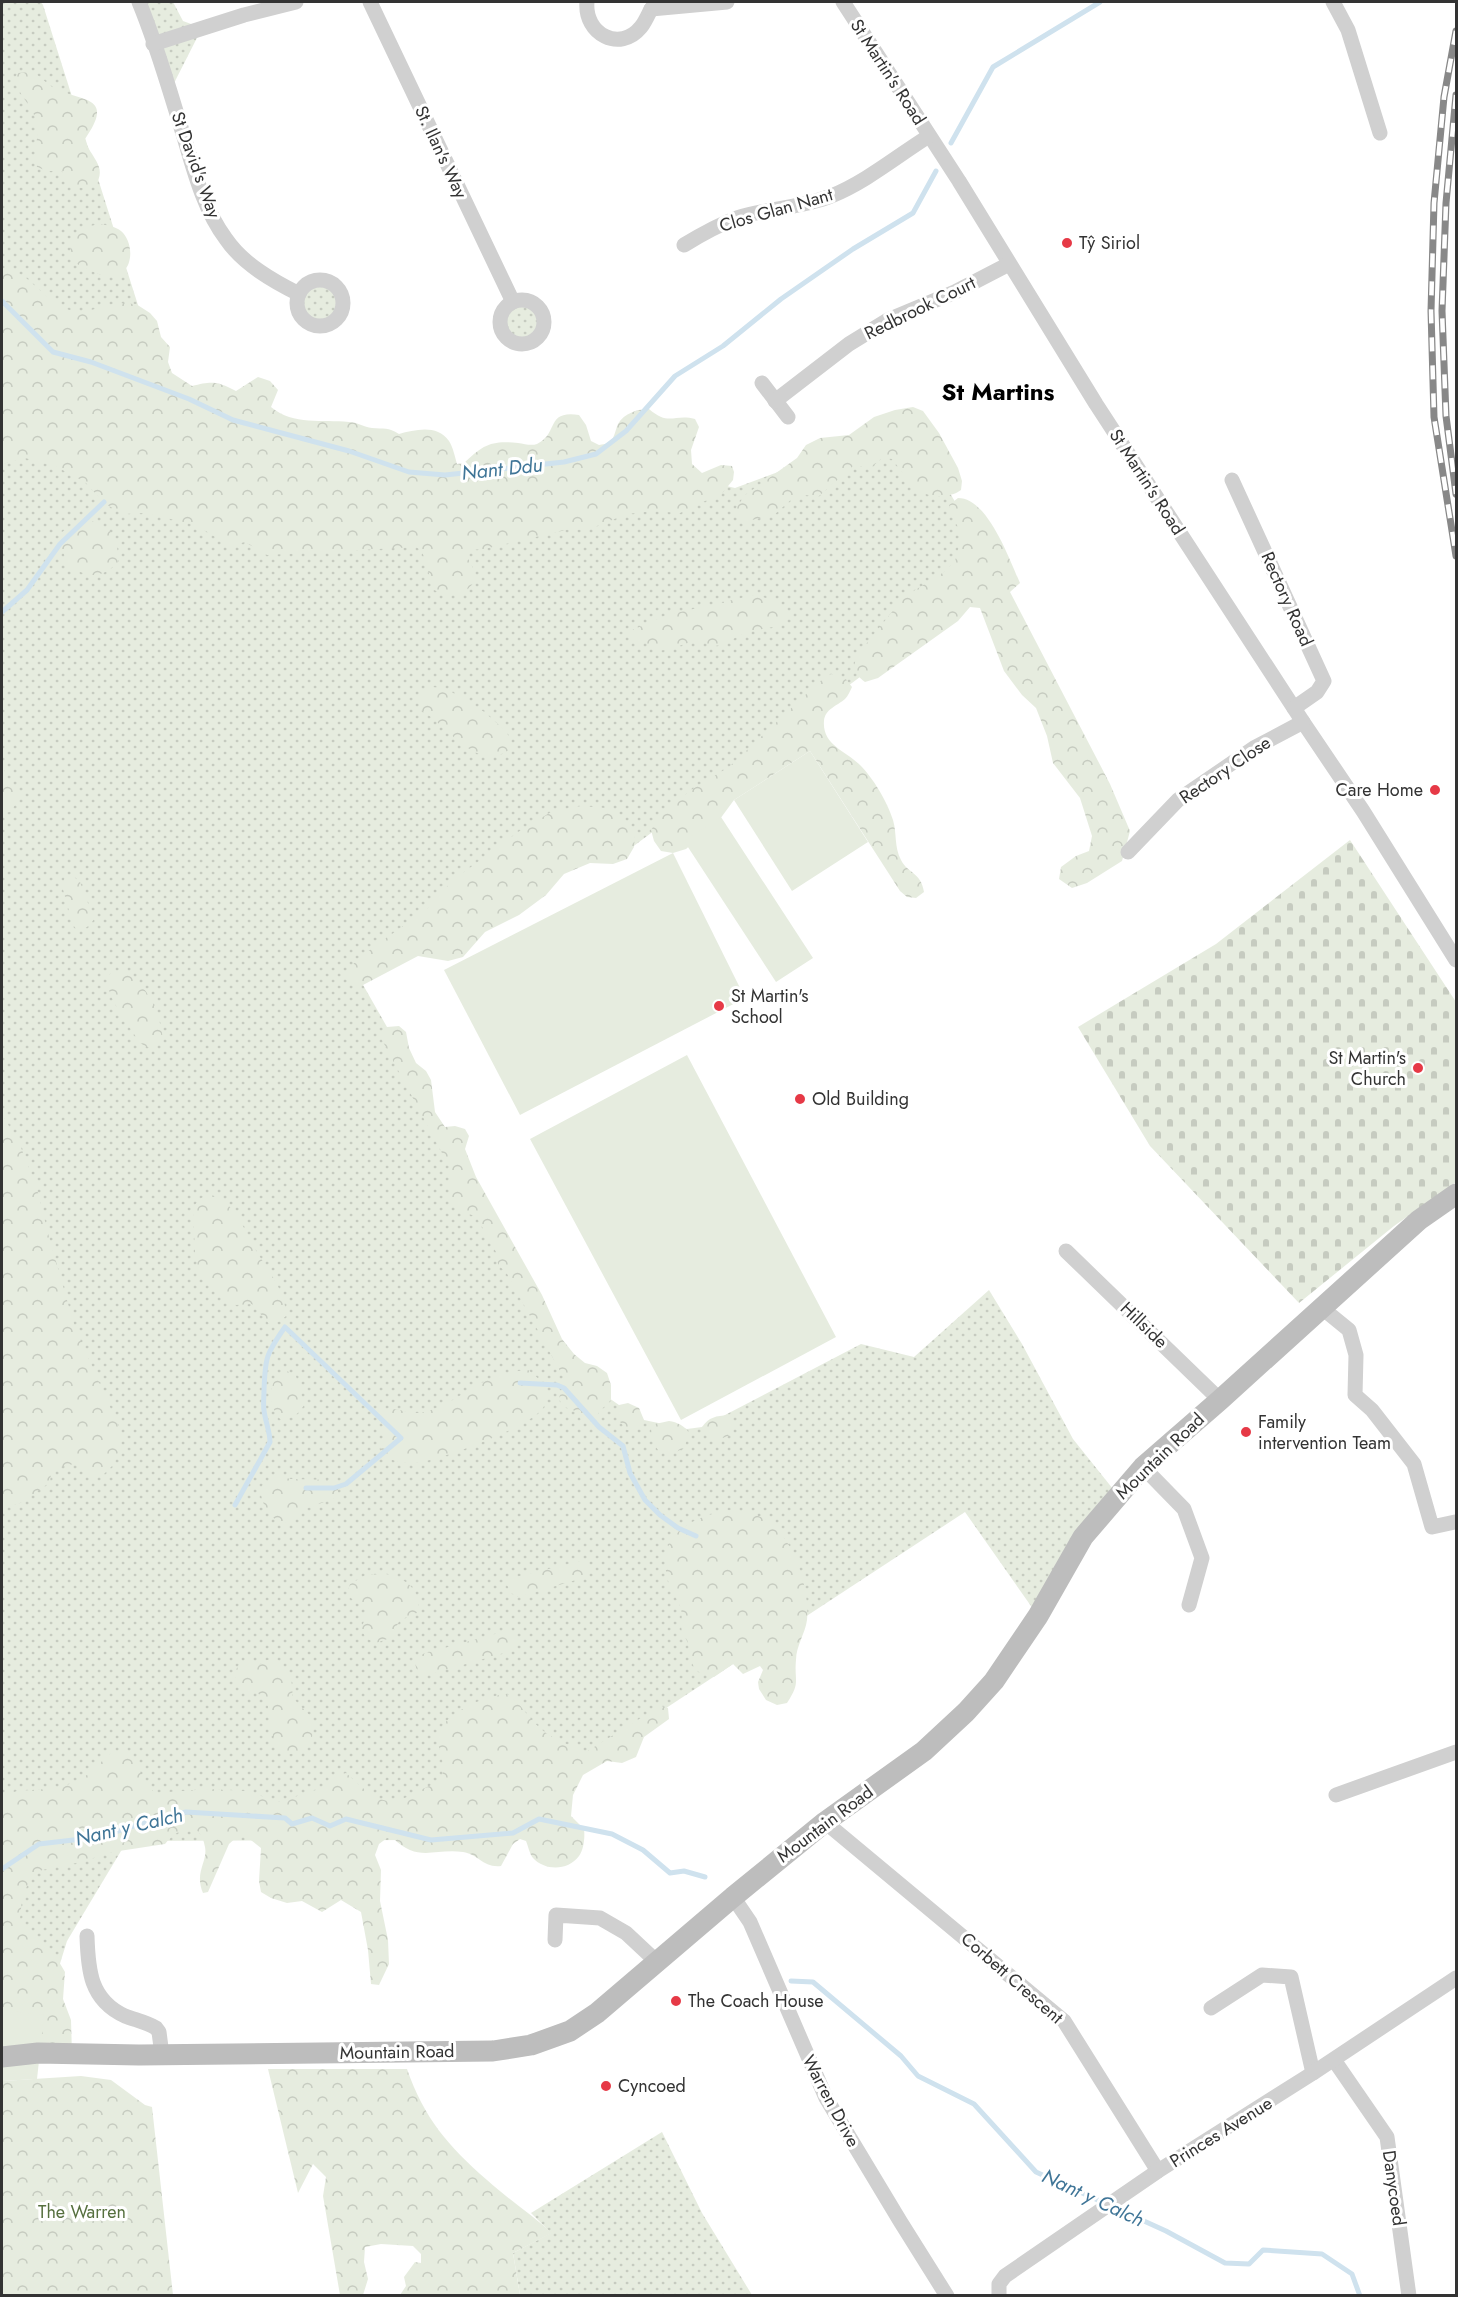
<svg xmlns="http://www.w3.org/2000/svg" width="1458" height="2297" font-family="Jost,sans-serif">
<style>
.grass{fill:url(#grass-dots)}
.forest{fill:url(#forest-crowns)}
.cemetery{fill:url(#cemetery-stones)}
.green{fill:#e6ecdf}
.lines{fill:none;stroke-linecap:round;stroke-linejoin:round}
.stream{stroke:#cfe2ee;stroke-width:5}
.minor{stroke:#d0d0d0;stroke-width:15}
.secondary{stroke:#bdbdbd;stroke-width:21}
.rail-casing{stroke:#888;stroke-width:7}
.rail{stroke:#fff;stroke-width:4.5;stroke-dasharray:14;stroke-linecap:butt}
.poi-dot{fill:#e63946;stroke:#fff;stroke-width:2}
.labels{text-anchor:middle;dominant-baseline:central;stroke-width:6;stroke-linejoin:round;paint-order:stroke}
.street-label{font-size:18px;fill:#333;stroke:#fff}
.poi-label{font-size:18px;fill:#333;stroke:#fff;text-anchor:start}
.park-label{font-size:18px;fill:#56703f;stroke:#fff}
.water-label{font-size:20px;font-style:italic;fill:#3f7597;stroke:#fff}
.district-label{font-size:24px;font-weight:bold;fill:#000;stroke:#fff}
</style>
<defs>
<pattern id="grass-dots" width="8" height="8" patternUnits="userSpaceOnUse" patternTransform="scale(1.5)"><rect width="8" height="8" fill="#e6ecdf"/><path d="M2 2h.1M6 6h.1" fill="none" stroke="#c6cbc0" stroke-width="1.8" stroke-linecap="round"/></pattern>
<pattern id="forest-crowns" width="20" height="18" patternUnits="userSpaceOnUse" patternTransform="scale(1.5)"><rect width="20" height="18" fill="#e6ecdf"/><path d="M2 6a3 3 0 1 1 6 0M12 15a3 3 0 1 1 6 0" fill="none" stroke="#c6cbc0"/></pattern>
<pattern id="cemetery-stones" width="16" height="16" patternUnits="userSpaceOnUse" patternTransform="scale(1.5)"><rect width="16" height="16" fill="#e6ecdf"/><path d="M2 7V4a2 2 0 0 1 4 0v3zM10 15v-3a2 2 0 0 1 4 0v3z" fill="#c6cbc0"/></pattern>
</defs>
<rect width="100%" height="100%" fill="#fff"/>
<g class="grass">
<path d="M2,2H41L43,5L174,419L343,472L663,471L735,488L826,454L889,420L951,495L1010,592L967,597L619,857L586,816L358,976L387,1027L566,1368L619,1405L644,1420L687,1429L702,1427L861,1344L914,1357L989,1290L1022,1344L1073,1439L1117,1494L1038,1616L965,1512L622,1737L421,1840L127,1841L67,1941L44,2015L2,2010Z"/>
<path d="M139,2H173L183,21L202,28L170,91Z"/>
<circle cx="320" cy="303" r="23"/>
<circle cx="522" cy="322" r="22"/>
<path d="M662,2132L702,2213L752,2295H520L513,2253L551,2233L531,2213Z"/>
</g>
<g class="forest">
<path d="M31,72C40,75 45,83 54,88C81,102 116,95 85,139C89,157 109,166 95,186C86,190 78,188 68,184L62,171H47L37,167C33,151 40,136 36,120C31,104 18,94 14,79L18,73Z"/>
<path d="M98,224C105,225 115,226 121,231C135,243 134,275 112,276C100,277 86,268 75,263C64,237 72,231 98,224Z"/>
<path d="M8,268L25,277L59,307L80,313L117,303L136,304L150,313L157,321L161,337L170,347L168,362L172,373L192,386C212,381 217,381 236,391L258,377L270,381L278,390L271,407C294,426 322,419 349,422C357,422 364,427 372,428C384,429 388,427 399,434C415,430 437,424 449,441C453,447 455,457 457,464L464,463C483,445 491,440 518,443C525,444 531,446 537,444C559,434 545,410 579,415L586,425L591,441L599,445L610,443C615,436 615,431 618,424C624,413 638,409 649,409C670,427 674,413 695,419L699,427L691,450L692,464L702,473L721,465L732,466L734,472L733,480L720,496L705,501L680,513L653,511L627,514L587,530L570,529L484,549L469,550L465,553L472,566L476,579C466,596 451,598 434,590L422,551L416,547L267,555L245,542L230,546L196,525L145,513L124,514L105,504L85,482L55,466L25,458L2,464V269Z"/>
<path d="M913,407L923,411L939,433L958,468L962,481L961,490C956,494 950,495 943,496C915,498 908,479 892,459L882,458L873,466H853L819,496L803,495L793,498L774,515L744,522L738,518L736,508L745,495L797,458L806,445L820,438L849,435L874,417L895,410Z"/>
<path d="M958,498C988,498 1009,559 1020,583L1010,592L1110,784L1130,831L1122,861L1087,883L1072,888L1059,879L1061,867L1076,856L1089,851L1092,836L1080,798L1053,763L1047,736L1036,708L1022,695L1004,671L980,608L970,607L958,621L878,678L865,682C853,673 852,667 858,654L904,597L944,572L955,561L959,546V529L951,514L949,505Z"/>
<path d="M88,520C113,528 118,536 118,562C100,580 90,577 69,567L60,544L62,532L73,524Z"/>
<path d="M754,595L774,600L787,610L789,618C776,630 760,628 745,633C735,637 726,645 715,646C710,646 706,643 702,642C679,639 665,662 645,642H634L628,636L630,631L667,615Z"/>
<path d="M831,674L845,678L852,687C850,691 848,696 845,699C837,706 825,709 824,721C822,745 846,751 860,765C873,778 887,801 893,820C897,833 894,847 901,860C908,874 921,872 924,892L916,898L907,897L900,891L810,751L734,800L720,819L686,849L673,853L661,851L654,841L651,830L664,811L694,788L729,767L819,682Z"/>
<path d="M431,687L445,688L483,711L506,731L510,739L509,750C476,773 449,726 421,710L420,697Z"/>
<path d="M2,763L9,785L18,794L17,802L10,812L2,813Z"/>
<path d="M581,806L605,808L624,819L635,835L634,847L627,859L613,864L590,863L564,874L546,895L519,915L485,932L463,957L448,961L418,956L363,985L358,987L351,985L347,975L351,966L367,952L428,908L452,881L518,832L551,812Z"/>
<path d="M73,876L80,882L94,919C89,927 85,929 77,930L73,925L62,886L65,877Z"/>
<path d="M119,970C146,979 160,1012 163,1040L154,1048L146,1047L139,1042C132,1029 98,987 110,974C112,972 116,972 119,970Z"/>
<path d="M399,1026L406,1032L409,1048L416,1063L426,1071L431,1080L435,1112L445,1127L455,1126L465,1129L469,1136L465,1149L476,1177L542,1295L562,1339L574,1354L585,1363L597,1366L607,1373L611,1385V1399L608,1404L600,1410L594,1422L581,1420L578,1412L562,1406L559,1398L566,1375L560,1371L506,1272L499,1266L496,1259V1252L476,1216C452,1211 444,1192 451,1170L381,1038L387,1027Z"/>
<path d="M2,1114L20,1145L37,1189L49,1237L75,1328L118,1425L121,1444L114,1464L103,1475L92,1478L79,1463L59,1467L51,1473L50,1483C29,1494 27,1506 2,1506Z"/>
<path d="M212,1195C217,1198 224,1201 228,1205C240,1217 245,1231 253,1245C265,1268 286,1289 286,1316L280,1321L270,1325L252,1304L236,1305L215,1291L199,1272L195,1253L193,1207L201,1198Z"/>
<path d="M528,1370C540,1378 553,1393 543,1408C530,1427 444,1458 421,1462C407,1465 395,1461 381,1456C377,1434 395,1442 376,1413C393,1402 406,1417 425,1412C448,1406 466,1390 487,1380C500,1374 514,1371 528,1370Z"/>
<path d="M287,1371L296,1376L304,1405C298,1415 292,1419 280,1419C268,1403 268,1393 277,1375Z"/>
<path d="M628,1403L639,1408L644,1420L643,1424L638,1429L627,1430L615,1416L619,1405Z"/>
<path d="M728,1415L734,1421C735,1436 726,1438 712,1440L703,1431L702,1427C709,1417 716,1416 728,1415Z"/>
<path d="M669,1421C677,1422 685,1426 689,1433L684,1448L672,1454L658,1450L652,1441L651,1428L655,1424Z"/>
<path d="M276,1476L291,1479L331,1480L338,1486V1497L302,1510L293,1521L281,1524C271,1518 254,1496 264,1483C267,1480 272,1478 276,1476Z"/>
<path d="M727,1510C740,1512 756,1513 767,1520C794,1539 810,1588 807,1620C805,1634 796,1646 796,1660C794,1682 801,1682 787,1703L777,1705L766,1700L759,1689L758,1682L763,1670L760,1666L743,1674L733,1664L714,1677C710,1676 704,1675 701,1673C689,1668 691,1651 687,1641C686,1638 683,1635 682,1632C680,1625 683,1617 681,1609C679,1600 672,1593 669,1584C654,1537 687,1519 727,1510Z"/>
<path d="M581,1561L587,1565V1572L576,1580L518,1597L511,1593L507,1585L512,1578Z"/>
<path d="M386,1574C408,1579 419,1589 419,1612L400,1620L390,1638L376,1643L366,1638L361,1629L366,1616V1607L355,1602L347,1594L350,1584L366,1575Z"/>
<path d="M502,1632L512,1634L516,1639L515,1645L504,1653L431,1674L421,1673L416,1668L415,1660L419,1655Z"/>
<path d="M267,1660H278C289,1671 294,1681 292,1697L313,1719C314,1742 310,1754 286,1754L275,1743L269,1720L268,1706L258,1693L248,1692L237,1683L234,1673L240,1663L248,1662L259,1665Z"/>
<path d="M507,1694C523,1705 526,1716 540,1728C550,1738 573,1747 586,1752L652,1711L661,1706L668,1708L669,1719L644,1737L636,1757L622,1763L607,1761L583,1775L573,1795L571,1816L584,1829C585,1837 584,1849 579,1856C568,1871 545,1871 533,1858C530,1855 528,1846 526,1841L520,1839L513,1844L501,1866C483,1868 478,1854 463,1852C434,1848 418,1863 393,1838H387L379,1844L375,1855L381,1870L380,1901L388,1940L389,1964L379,1985L371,1984L368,1950L361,1912L341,1900L322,1912L302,1901L287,1903L271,1898L261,1892L259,1881L261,1848L247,1837L238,1836L229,1844L208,1892L203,1893C194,1872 208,1862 205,1847C200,1818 178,1828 165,1844L106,1853L86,1861L42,1870L30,1879L22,1898L20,1919L24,1930L52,1950L65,1972L63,1999L71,2020L72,2054L2,2057V1796L17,1791L61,1788L87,1775L113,1751H127C140,1765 140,1779 155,1793L209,1789L247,1791L279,1802L325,1787L336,1776L346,1773C374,1798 384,1812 421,1790C426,1787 436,1784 440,1779C449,1768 437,1750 438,1738C439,1714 487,1695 507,1694Z"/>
<path d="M268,2069H407C424,2118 448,2146 487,2180C508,2199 531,2214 552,2233L513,2253L520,2295H400L406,2286L404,2277L415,2262L421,2263V2254L413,2246L381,2244L365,2247L364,2262L368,2279L363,2295H340L323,2196L326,2177L313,2164L298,2193Z"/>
<path d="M81,2076L111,2080L145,2105L152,2107L173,2295L2,2296V2081Z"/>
</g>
<path class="cemetery" d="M1350,840L1456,1002V1182L1394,1226L1299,1303L1150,1146L1078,1027L1216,944Z"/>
<g class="green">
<path d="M810,751L868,842L792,891L734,800Z"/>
<path d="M721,817L813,958L776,982L684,841Z"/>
<path d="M673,853L745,998L520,1115L444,970Z"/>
<path d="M687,1055L836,1337L681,1420L530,1139Z"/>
<path d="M2,2010L44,2015L37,2079L2,2081Z"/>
</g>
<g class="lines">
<g class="stream">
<path d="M951,143L993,67L1100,2"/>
<path d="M2,301L53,352L91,362L189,399L233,420L349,451L409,472L445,475L564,462L596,454L626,431L675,376L723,346L781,299L853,249L913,213L936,171"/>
<path d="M2,612L27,590L60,544L104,502"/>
<path d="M520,1383L557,1385L564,1388L599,1427L623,1446L630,1473L645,1500L660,1515L678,1528L696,1536"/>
<path d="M235,1505L270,1442C270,1431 265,1421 264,1410C263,1404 264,1398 264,1391C265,1358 266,1354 285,1327L401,1438L346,1484L334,1488H306"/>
<path d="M2,1869L39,1844L99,1837L146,1822L186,1812L285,1818L292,1824L312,1818L330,1826L346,1819L431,1840L513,1833L539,1819L612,1834L643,1850L670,1873L684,1871L705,1877"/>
<path d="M791,1981L813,1982L901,2056L918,2076L974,2104L1036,2172L1166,2231L1225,2263L1249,2264L1263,2250L1322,2254L1352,2274L1360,2296"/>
</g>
<g class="minor">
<path d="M139,2C157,45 170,92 184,137C194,171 204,210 226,239C243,264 273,281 299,294"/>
<path d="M370,2L513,302"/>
<path d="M587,2C584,34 620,53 641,27C645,22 648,15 651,9"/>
<path d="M843,2L959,181L1096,404L1303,722L1363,811L1456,960"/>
<path d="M1333,2L1348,30L1380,133"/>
<path d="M651,9L727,2"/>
<path d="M153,44L244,15L296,2"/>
<path d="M684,245C702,234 718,225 737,218C768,208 801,208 831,196C866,182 897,156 929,136"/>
<circle cx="320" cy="303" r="23"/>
<circle cx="522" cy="322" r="22"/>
<path d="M762,383L788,417"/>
<path d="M775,401L849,344L888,320L955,292L1009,264"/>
<path d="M1232,480L1324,681L1317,692L1294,708"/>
<path d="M1128,852L1178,800L1254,748L1303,722"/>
<path d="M1066,1251L1220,1400"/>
<path d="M1322,1308L1349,1330L1356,1355L1355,1395L1372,1410L1414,1464L1432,1527L1455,1522"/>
<path d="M1143,1467L1184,1509L1202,1558L1189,1605"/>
<path d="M1336,1795L1456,1752"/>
<path d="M825,1822L1064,2021L1158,2171"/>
<path d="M733,1897L750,1922L826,2098L900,2221L947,2296"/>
<path d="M87,1936C88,1970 90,2000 125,2016C135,2020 146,2022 156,2028L159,2032L162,2055"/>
<path d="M555,1940L556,1915L600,1918L626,1933L657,1962"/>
<path d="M1211,2008L1262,1975L1291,1977L1313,2073"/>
<path d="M1334,2060L1387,2137L1409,2296"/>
<path d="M999,2296V2284L1005,2276L1158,2171L1313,2073L1456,1978"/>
</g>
<path class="secondary" d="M2,2057L38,2053L139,2055L493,2051L531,2045L570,2031L597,2013L733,1897L825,1822L924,1751L966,1712L994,1681L1038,1616L1083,1537L1143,1467L1220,1400L1419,1220L1456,1194"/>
<defs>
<g id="rail">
<path d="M1456,31L1444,97L1434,203L1431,311L1434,417L1456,556"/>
<path d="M1456,95L1446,203L1442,311L1446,416L1456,494"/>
</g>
</defs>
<use href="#rail" class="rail-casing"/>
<use href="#rail" class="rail"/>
</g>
<g class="poi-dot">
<circle cx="1067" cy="243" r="6"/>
<circle cx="1435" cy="790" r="6"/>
<circle cx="719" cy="1006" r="6"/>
<circle cx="1418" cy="1068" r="6"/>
<circle cx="800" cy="1099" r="6"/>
<circle cx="1246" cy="1432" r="6"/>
<circle cx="676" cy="2001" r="6"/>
<circle cx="606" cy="2086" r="6"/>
</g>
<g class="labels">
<g class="street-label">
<text transform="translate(888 72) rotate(57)">St Martin's Road</text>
<text transform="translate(441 152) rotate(65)">St. Ilan's Way</text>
<text transform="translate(196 165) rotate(70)">St David's Way</text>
<text transform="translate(776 210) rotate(-16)">Clos Glan Nant</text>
<text transform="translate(920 308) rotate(-26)">Redbrook Court</text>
<text transform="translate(1147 482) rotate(57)">St Martin's Road</text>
<text transform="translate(1287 599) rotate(66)">Rectory Road</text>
<text transform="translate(1225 770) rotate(-34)">Rectory Close</text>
<text transform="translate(1144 1325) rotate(44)">Hillside</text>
<text transform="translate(1160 1456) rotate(-44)">Mountain Road</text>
<text transform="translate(825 1824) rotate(-37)">Mountain Road</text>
<text transform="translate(1012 1978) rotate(41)">Corbett Crescent</text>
<text transform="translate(397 2052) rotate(-1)">Mountain Road</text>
<text transform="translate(831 2101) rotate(62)">Warren Drive</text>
<text transform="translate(1221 2132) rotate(-32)">Princes Avenue</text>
<text transform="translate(1394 2188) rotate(82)">Danycoed</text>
</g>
<g class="poi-label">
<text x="1079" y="243">Tŷ Siriol</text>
<text x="1423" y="790" text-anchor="end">Care Home</text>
<text x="731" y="996">St Martin's<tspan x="731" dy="21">School</tspan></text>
<text x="1406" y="1058" text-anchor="end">St Martin's<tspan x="1406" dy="21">Church</tspan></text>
<text x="812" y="1099">Old Building</text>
<text x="1258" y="1422">Family<tspan x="1258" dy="21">intervention Team</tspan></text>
<text x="688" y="2001">The Coach House</text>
<text x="618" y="2086">Cyncoed</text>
</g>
<g class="park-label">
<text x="82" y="2212">The Warren</text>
</g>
<g class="water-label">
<text transform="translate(502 469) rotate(-6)">Nant Ddu</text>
<text transform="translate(129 1827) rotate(-13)">Nant y Calch</text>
<text transform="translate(1093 2198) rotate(25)">Nant y Calch</text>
</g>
<g class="district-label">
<text x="998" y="391">St Martins</text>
</g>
</g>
<rect width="1458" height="2297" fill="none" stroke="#333333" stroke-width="6"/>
</svg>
